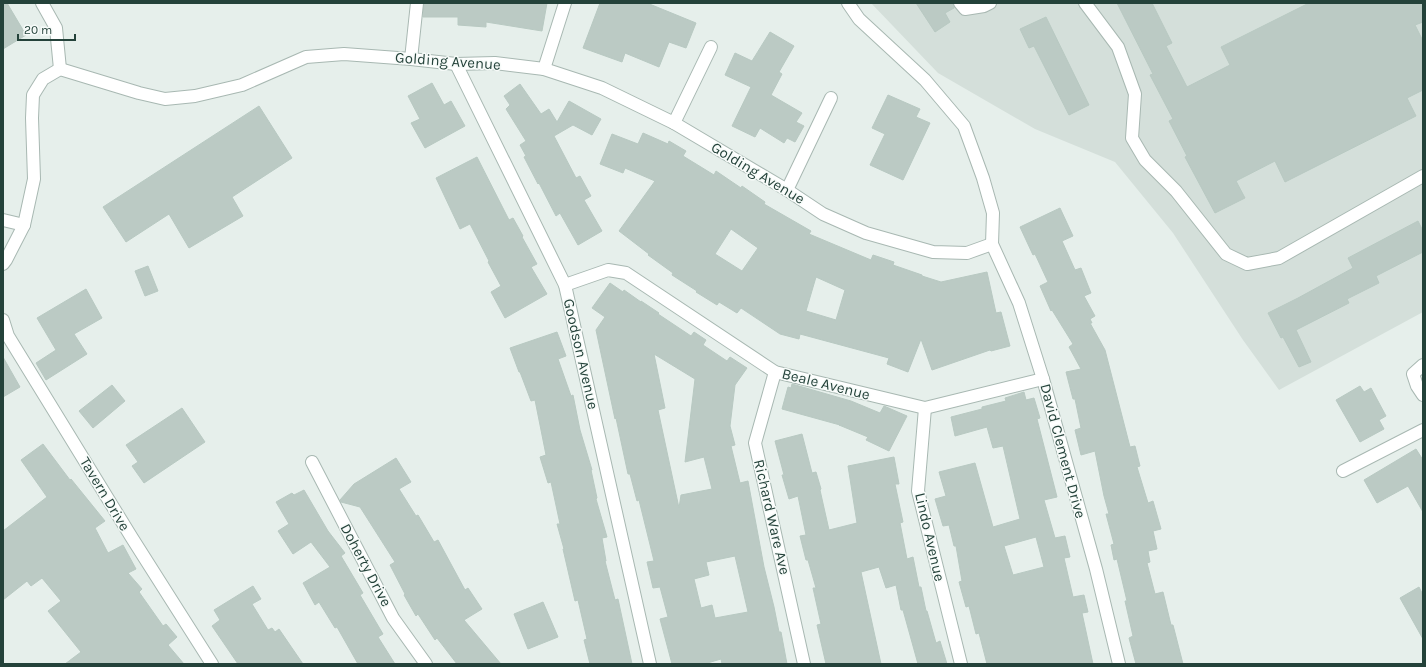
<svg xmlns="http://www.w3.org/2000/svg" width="1426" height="667" font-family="Karla,sans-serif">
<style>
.built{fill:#d4dfda}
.building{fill:#bbcac4;stroke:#b8c9c2;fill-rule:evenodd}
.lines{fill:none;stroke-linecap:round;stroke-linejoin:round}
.minor-casing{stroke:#a8b8b2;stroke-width:14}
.minor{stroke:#fff;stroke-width:12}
.labels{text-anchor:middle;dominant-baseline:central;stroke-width:3;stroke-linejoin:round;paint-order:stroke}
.street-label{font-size:15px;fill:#24423a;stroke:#f7fbf9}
</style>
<rect width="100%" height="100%" fill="#e6efeb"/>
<path class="built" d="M871,3H1423V312L1279,390L1243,340L1173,233L1115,162L1035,129L938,73Z"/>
<g class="building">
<path d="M3,3H7L26,35L3,49Z"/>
<path d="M424,3H547L542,31L486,22V27L458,25V17H423Z"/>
<path d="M600,3H647L696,23L686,48L669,42L659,67L625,53L622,62L583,48Z"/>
<path d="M916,3H953L954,8L945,13L950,22L935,32Z"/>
<path d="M1117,3H1152L1172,43L1166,46L1187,87L1230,65L1221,47L1309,3H1423V22L1415,25L1423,41V90L1407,98L1416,116L1285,182L1275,161L1236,181L1245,198L1215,213L1185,157L1187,156L1169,121L1173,119L1150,75L1153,74Z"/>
<path d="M1046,17L1089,105L1069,115L1034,46L1029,48L1020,29Z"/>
<path d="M770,32L794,46L779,72L782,74L771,95L802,113L796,122L804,126L795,142L787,138L784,143L760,128L755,137L732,126L751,87L725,75L735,53L752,61Z"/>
<path d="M432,83L444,105L451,101L465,126L425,148L411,123L420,119L408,96Z"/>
<path d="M520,84L541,114L549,109L557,122L569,101L601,119L592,135L573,125L554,136L576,178L580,176L591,196L584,200L602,231L578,245L560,213L556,216L539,183L538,184L524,157L526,156L520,145L526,141L506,109L510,105L504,96Z"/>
<path d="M888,95L920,109L916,117L930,123L903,180L870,165L885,134L872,128Z"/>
<path d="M259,106L292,158L232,197L243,216L189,248L169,214L126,242L103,207Z"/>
<path d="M643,133L668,144L669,141L686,151L683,156L714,175L716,171L741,188L742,186L765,202L764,204L811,231L809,234L871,260L873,255L894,262L893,265L922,275V276L941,282L987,272L996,313L1001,312L1010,346L991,351L990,350L932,370L921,339L908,372L887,364L889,358L800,334L799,339L780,334L741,308L737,313L719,302L717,305L696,292L697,291L672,275L673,273L648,255L649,254L619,231L655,181L625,168L623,173L600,164L612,134L638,144ZM731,229L758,248L742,271L715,254ZM816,277L845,290L836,320L806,311Z"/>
<path d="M477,157L509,220L513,218L523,236L522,237L537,264L531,267L547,294L505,318L491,292L501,286L488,262L489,261L470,224L460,229L436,178Z"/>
<path d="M1060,208L1073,236L1062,241L1075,270L1081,268L1091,293L1084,296L1095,316L1090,319L1092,323H1090L1105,350L1130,447L1135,446L1140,466L1137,467L1148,503L1153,501L1161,529L1153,531L1157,549L1148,551L1150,562L1147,563L1155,594L1163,592L1171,625H1173L1183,664H1136L1129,638L1133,636L1125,601H1127L1117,559L1114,560L1111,545L1114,544L1106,514H1109L1104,496L1095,451L1081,455L1075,430L1081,428L1075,399H1073L1066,372L1081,369L1069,347L1073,344L1052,310L1051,311L1040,286L1048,282L1035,254L1033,255L1020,227Z"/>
<path d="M1418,221L1423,231V252L1376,276L1379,283L1347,299L1349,303L1296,330L1311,362L1299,367L1283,337L1281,338L1268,313L1298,298L1353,268L1348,258Z"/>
<path d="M148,266L158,291L145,296L135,271Z"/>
<path d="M610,283L623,292L624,290L641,302V301L659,313L658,314L691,336L694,332L706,340L703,345L727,361L730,357L747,368L735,385L730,426L735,445L731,446L740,483L748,481L764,567L774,607L779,632H781L787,664H722L721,659L704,664H672L660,619L668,617L660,587L653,588L647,562L654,561L639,500L637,501L630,474H628L616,418L615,419L596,330L605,317L592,308ZM654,354L695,379L685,462L704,457L712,489L681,495L679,508L658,410L665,408ZM735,556L748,612L715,618L712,605L701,608L694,579L709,575L706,562Z"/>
<path d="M86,289L102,318L74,334L87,354L46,380L36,363L56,350L37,318Z"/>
<path d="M557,332L566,356L558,359L571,396L573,395L580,430L592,470H591L597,498L596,499L607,537L602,538L606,561H605L615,600L618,599L632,664H590L584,640L587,639L578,600L575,601L563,549H564L557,524H560L551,482L548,483L540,457L546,455L535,400L531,401L520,372H519L510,348Z"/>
<path d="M3,357L20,387L3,397Z"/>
<path d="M792,384L851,401L880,413L884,406L907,416L889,451L866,440L868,437L839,425H840L782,409L788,387L791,388Z"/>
<path d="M112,385L125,401L93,428L79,411Z"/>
<path d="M1360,386L1364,392L1371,388L1386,416L1379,420L1384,429L1360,442L1336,400Z"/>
<path d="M1024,392L1026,400L1034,398L1040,418L1037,419L1057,497L1044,500L1055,538L1065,536L1070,557L1064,558L1073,597L1084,595L1088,612L1082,613L1093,664H987L979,633L976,634L969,606L966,607L959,582L962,581L956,546H954L949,525L943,526L935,499L946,496L939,472L975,463L993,527L1020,519L1003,446L993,448L987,427L955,436L951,417L982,409V407L1006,401L1005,398ZM1036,537L1044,567L1013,575L1004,546Z"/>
<path d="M182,408L205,442L144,483L132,466L138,462L126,445Z"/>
<path d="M802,434L812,473L816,472L821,489L820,490L829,530L857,523L848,466L894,457L899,484H895L903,522L900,523L907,559L913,557L919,587H921L926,611H927L936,643L940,641L947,664H918L903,610H901L896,585L886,588L879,567L861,572L881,664H826L817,625L821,624L813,588H816L808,560H806L800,536L806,535L798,496L789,499L782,475H784L775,441Z"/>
<path d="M43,444L70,480L71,479L105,521L95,528L108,553L123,545L136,569L128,573L142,589L139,592L163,626L166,624L177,637L168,645L184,664H65L81,652L48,611L61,601L42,578L31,586L27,581L3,600V531L47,497L21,460Z"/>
<path d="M1416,449L1423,460V512L1408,486L1377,503L1364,480Z"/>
<path d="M396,458L411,482L399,489L416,516L418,515L434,542L438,540L465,590L468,588L482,609L464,620L501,664H457L437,638L435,640L418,614L416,616L404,595L405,594L390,565L395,562L360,507L341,502L340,500L354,484Z"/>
<path d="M304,490L328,531L345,553L341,556L363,593L360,595L383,634L378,637L395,664H358L337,627L335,628L319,602L315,605L303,583L330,567L311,542L293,554L278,531L289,524L276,502L292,493L294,495Z"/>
<path d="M253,586L261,599L252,604L268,630L272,628L275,632L279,629L303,664H238L212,626L220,620L214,610Z"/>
<path d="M1419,587L1423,595V639L1400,598Z"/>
<path d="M543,602L558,637L528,649L514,614Z"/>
</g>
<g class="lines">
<defs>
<g id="minor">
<path d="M42,3L56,28L60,69"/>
<path d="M848,3L859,19L925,80L964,126L983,178L993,213L992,244L1019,303L1043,379L1096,569L1119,664"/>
<path d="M960,3L965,9L984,6L990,3"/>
<path d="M1085,3L1118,47L1135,94L1132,138L1145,160L1176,191L1226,254L1247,264L1279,258L1423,176"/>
<path d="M411,59L417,3"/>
<path d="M456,64L565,285L650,664"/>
<path d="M544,69L565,3"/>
<path d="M674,123L711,47"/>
<path d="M787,190L831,98"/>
<path d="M3,220L24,225"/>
<path d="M3,264L6,260L24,225L34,179L32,118L33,95L43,79L60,69L139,93L165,99L195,96L242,85L306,57L344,54L411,59L456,64L495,63L544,69L602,88L674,123L787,190L823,214L866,233L933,252L967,253L992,244"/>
<path d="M565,285L608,270L626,273L775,372L925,408L1043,379"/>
<path d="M3,320L8,336L132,538L212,664"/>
<path d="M1423,365L1413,374L1417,386L1423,395"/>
<path d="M775,372L755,443L804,664"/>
<path d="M925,408L918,491L961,664"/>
<path d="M312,462L393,618L426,664"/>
<path d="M1343,471L1423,430"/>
</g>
</defs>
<use href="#minor" class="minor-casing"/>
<use href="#minor" class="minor"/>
</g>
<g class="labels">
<g class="street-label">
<text transform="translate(448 61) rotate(4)">Golding Avenue</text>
<text transform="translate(758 173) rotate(31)">Golding Avenue</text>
<text transform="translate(581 354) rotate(77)">Goodson Avenue</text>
<text transform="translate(826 384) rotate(14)">Beale Avenue</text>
<text transform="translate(1063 451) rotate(75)">David Clement Drive</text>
<text transform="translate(105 494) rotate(59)">Tavern Drive</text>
<text transform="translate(772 517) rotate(77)">Richard Ware Ave</text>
<text transform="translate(930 537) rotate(77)">Lindo Avenue</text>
<text transform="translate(366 565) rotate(62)">Doherty Drive</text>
</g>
</g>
<rect width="1426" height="667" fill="none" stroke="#24423a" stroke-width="8"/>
<path d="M18 34v6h57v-6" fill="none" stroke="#24423a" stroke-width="2"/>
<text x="24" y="34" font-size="12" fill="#24423a" stroke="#f7fbf9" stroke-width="3" paint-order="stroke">20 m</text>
</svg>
